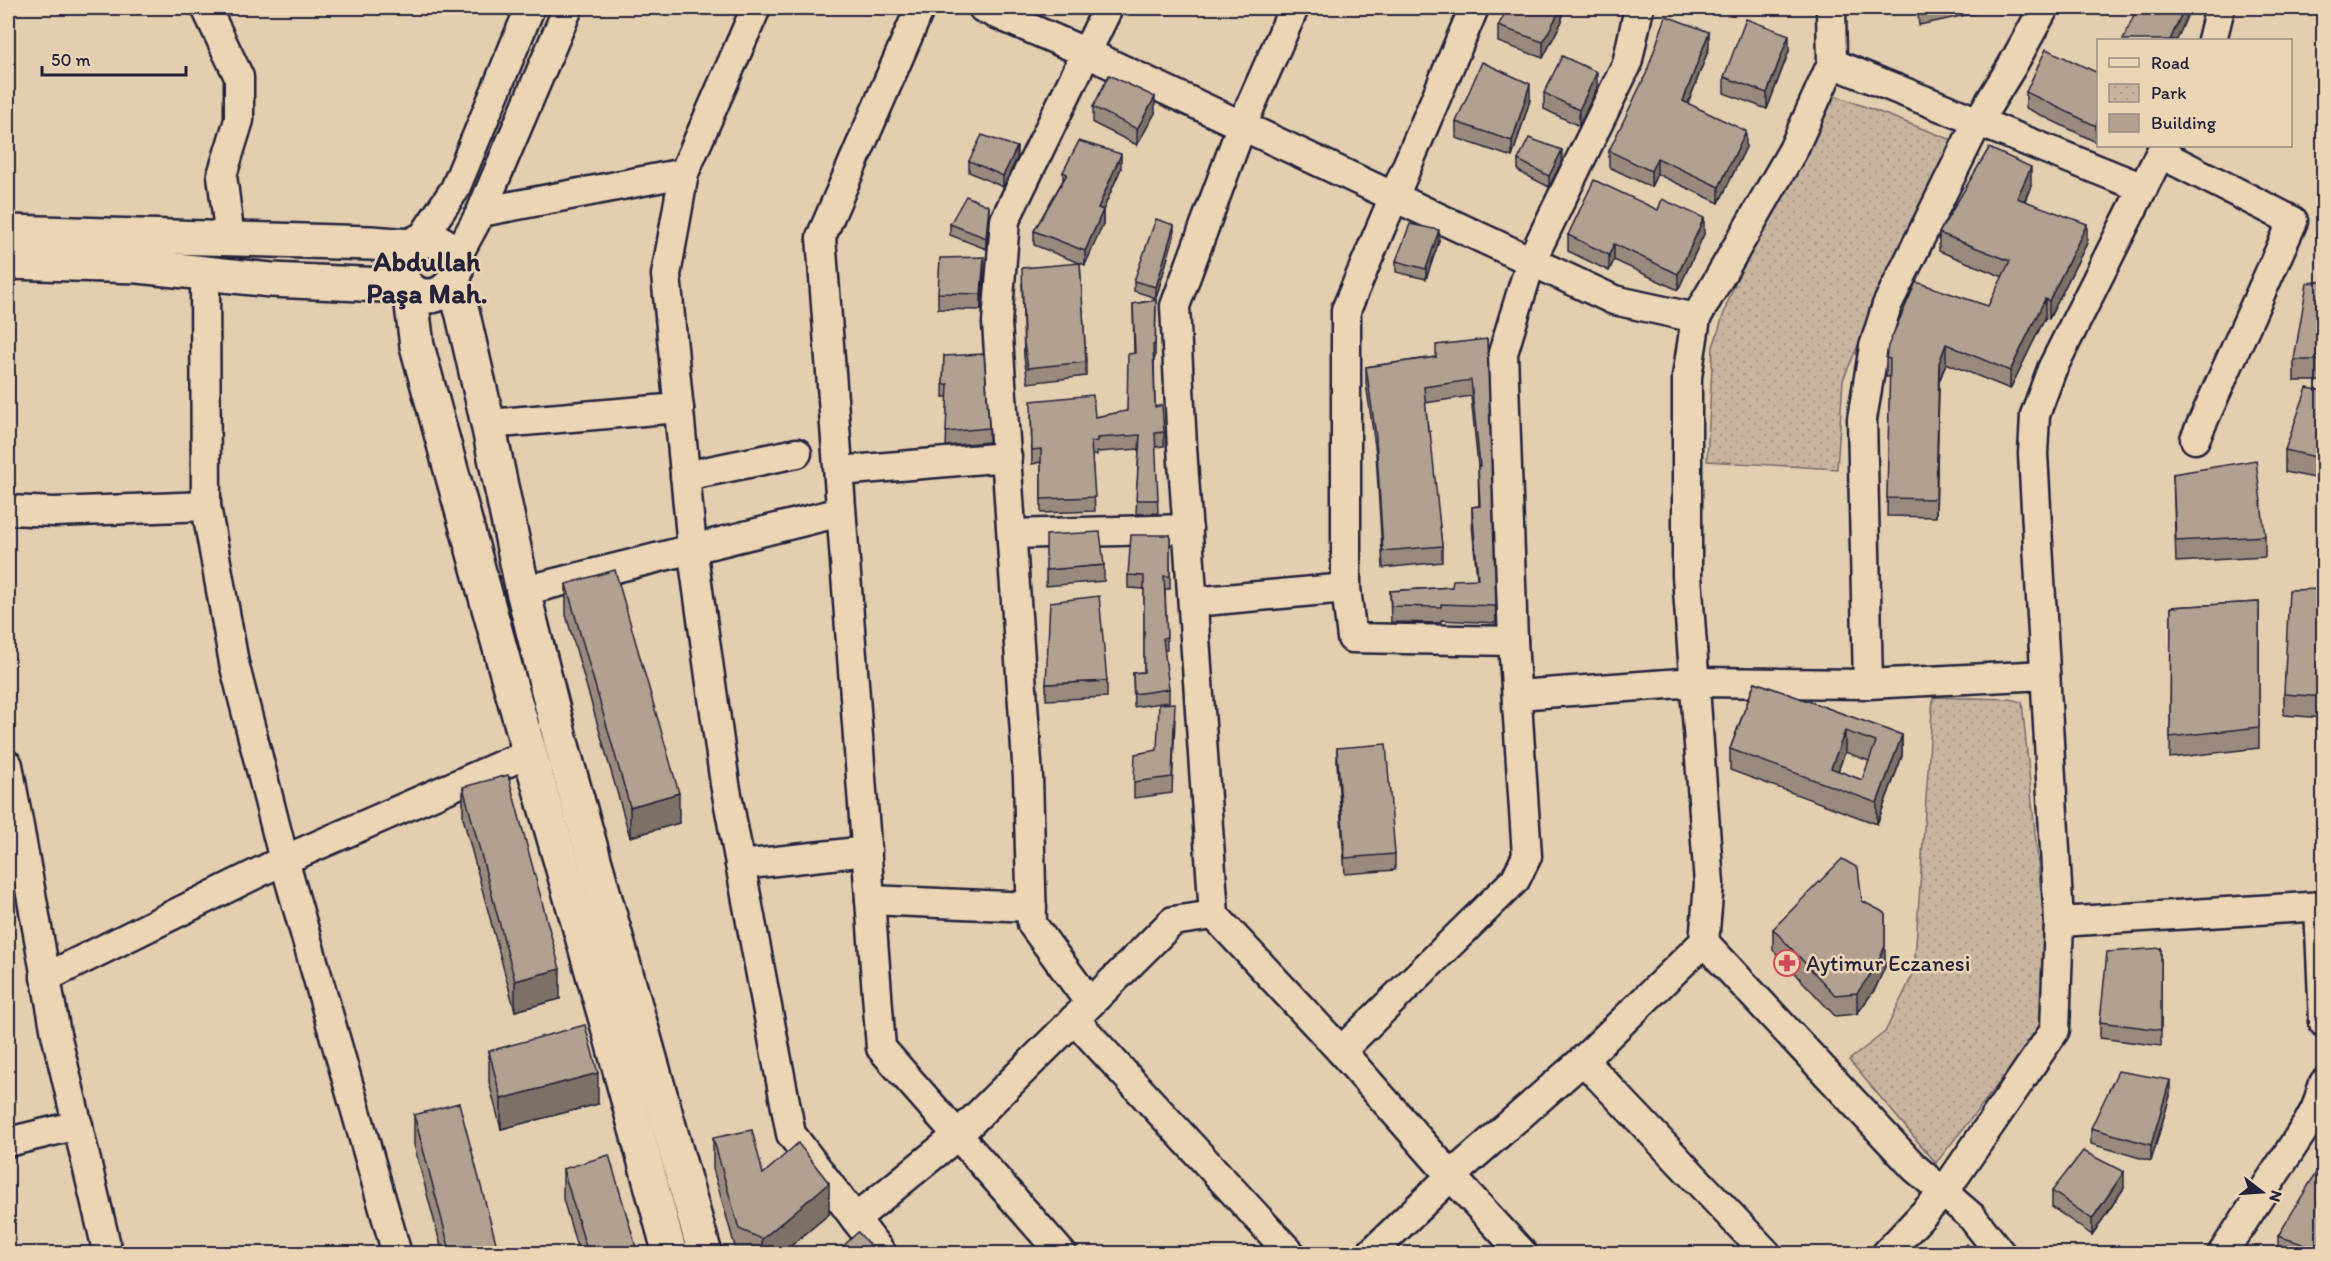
<svg xmlns="http://www.w3.org/2000/svg" width="2331" height="1261" font-family="Itim,sans-serif">
<style>
.park{fill:url(#park-dots);stroke:#756b6d;stroke-width:1.5}
.lines{fill:none;stroke-linecap:round;stroke-linejoin:round}
.minor-casing{stroke:#22223b;stroke-width:33}
.major-casing{stroke:#22223b;stroke-width:38}
.minor{stroke:#ecd5b5;stroke-width:28}
.major{stroke:#ecd5b5;stroke-width:33}
.wall{fill:#998a7d;stroke:#22223b;stroke-width:1.5;fill-rule:evenodd}
.shaded-wall{fill:#7d7066;stroke:#22223b;stroke-width:1.5}
.building{fill:#b2a091;stroke:#22223b;stroke-width:1.5;fill-rule:evenodd}
.labels{text-anchor:middle;dominant-baseline:central;stroke-width:5;stroke-linejoin:round;paint-order:stroke}
.poi-label{font-size:22px;fill:#22223b;stroke:#ecd5b5;text-anchor:start}
.district-label{font-size:28px;font-weight:bold;fill:#22223b;stroke:#ecd5b5}
</style>
<defs>
<pattern id="park-dots" width="8" height="8" patternUnits="userSpaceOnUse" patternTransform="scale(1.5)"><rect width="8" height="8" fill="#c8b49f"/><path d="M2 2h.1M6 6h.1" fill="none" stroke="#ac9a8a" stroke-width="1.8" stroke-linecap="round"/></pattern>
</defs>
<rect width="100%" height="100%" fill="#e4ceb0"/>
<filter id="ink" filterUnits="userSpaceOnUse"><feTurbulence type="fractalNoise" baseFrequency=".0167" numOctaves="2"/><feDisplacementMap in="SourceGraphic" scale="12" xChannelSelector="R" yChannelSelector="G"/><feConvolveMatrix kernelMatrix="1 2 1 2 8 2 1 2 1" color-interpolation-filters="sRGB"/></filter>
<g filter="url(#ink)">
<g class="park">
<path d="M1837,96L1952,140L1902,244L1843,380L1837,469L1707,461L1713,347L1726,307L1744,260L1762,235L1832,100Z"/>
<path d="M1933,697L2010,699L2022,702L2045,933L2040,1031L1936,1163L1849,1060L1885,1032L1914,972Z"/>
</g>
<g class="lines">
<defs>
<g id="minor">
<path d="M206,8L239,77V120L222,175L230,239"/>
<path d="M756,8L684,173L666,275L692,547L725,784L791,1134L882,1254"/>
<path d="M920,8L821,237L881,1048L1062,1254"/>
<path d="M983,8L1087,53L1614,300L1696,318"/>
<path d="M1294,8L1242,125L1175,306L1182,447L1214,915L1341,1051L1451,1176L1523,1254"/>
<path d="M2212,40L2220,8"/>
<path d="M1832,63L2143,188"/>
<path d="M2161,154L2293,221L2195,439"/>
<path d="M481,212L684,173"/>
<path d="M420,241L455,189L530,8"/>
<path d="M455,260L481,212L568,8"/>
<path d="M205,273L206,506L234,663L284,860L397,1254"/>
<path d="M488,424L679,408"/>
<path d="M839,471L1007,457"/>
<path d="M685,476L797,453"/>
<path d="M8,510L55,512L206,506"/>
<path d="M1012,534L1188,529"/>
<path d="M1346,588V310L1474,8"/>
<path d="M523,591L841,512"/>
<path d="M1193,602L1346,588L1352,638L1513,641"/>
<path d="M1868,684L1862,419L1874,347L1887,305L1977,123L2012,66L2044,8"/>
<path d="M1517,695L1695,682L1868,684L2045,675"/>
<path d="M8,765L56,1034L108,1254"/>
<path d="M740,865L867,851"/>
<path d="M870,900L1032,907"/>
<path d="M2319,906L2324,1023"/>
<path d="M2059,922L2324,906"/>
<path d="M1704,942L1915,1168L1972,1217L2001,1254"/>
<path d="M45,978L284,860L529,753"/>
<path d="M1090,1003L1032,924L1028,777L997,323L1005,220L1108,8"/>
<path d="M1074,1019L1291,1254"/>
<path d="M1341,1051L1515,880L1527,856L1513,641L1503,353L1531,261L1627,64L1639,8"/>
<path d="M1583,1060L1767,1254"/>
<path d="M8,1142L78,1125"/>
<path d="M855,1219L958,1135L1173,921L1214,915"/>
<path d="M1370,1254L1451,1176L1583,1060L1704,942L1709,884L1687,576V377L1696,318L1793,150L1832,63L1831,8"/>
<path d="M1886,1254L1944,1192L2055,1030L2059,922L2033,454L2035,415L2052,369L2164,146"/>
<path d="M2222,1254L2308,1123L2316,1108L2324,1083"/>
</g>
<g id="major">
<path d="M8,232L371,243L410,246"/>
<circle cx="428" cy="268" r="28"/>
<path d="M8,262L138,266L271,280L406,286"/>
<path d="M453,282L463,315L488,424L523,591L561,742L705,1254"/>
<path d="M410,289L417,346L506,670L612,1041L670,1254"/>
</g>
</defs>
<use href="#minor" class="minor-casing"/>
<use href="#major" class="major-casing"/>
<use href="#minor" class="minor"/>
<use href="#major" class="major"/>
</g>
<g class="wall">
<path d="M1562,8V21L1543,58L1498,42V26Z"/>
<path d="M1917,8H1986V11L1919,25Z"/>
<path d="M1709,48L1688,104L1746,147L1719,203L1657,174L1651,187L1609,167V151Z"/>
<path d="M1789,51L1767,109L1724,93V77Z"/>
<path d="M2098,73L2096,142L2026,108V92Z"/>
<path d="M1597,88L1579,126L1544,109V93Z"/>
<path d="M1530,100L1512,157L1456,138V122Z"/>
<path d="M1093,107L1155,113L1137,145L1093,123Z"/>
<path d="M1017,158L1003,187L969,172V161Z"/>
<path d="M1518,160L1562,161L1549,187L1518,171Z"/>
<path d="M1121,168L1103,210V224L1085,265L1080,263L1086,362V376L1028,383L1024,357L1022,283L1079,263L1034,245V231L1063,180V172Z"/>
<path d="M2031,186L2025,201L2087,243L2049,319L2045,318L2010,389L1946,363L1939,382L1936,517L1887,516L1890,377H1886V358L1988,306L2003,277L1939,251V233Z"/>
<path d="M989,217L986,249L950,235V224Z"/>
<path d="M1704,234L1678,290L1614,260L1609,271L1568,251V235Z"/>
<path d="M1174,236L1156,298L1134,291V281Z"/>
<path d="M1439,241L1426,279L1396,272V261Z"/>
<path d="M984,273L981,310L938,309V293Z"/>
<path d="M2324,281V381H2294V360Z"/>
<path d="M1156,300L1155,358H1154L1155,407L1164,432V446L1155,447L1158,513L1136,514L1139,449L1097,452V455H1092L1095,511L1041,513V462L1032,464L1031,415L1095,417L1127,411L1134,353L1133,304Z"/>
<path d="M1487,339L1496,623L1441,620V623L1391,622L1390,591L1452,587L1477,579L1472,524V507L1479,506L1478,466L1471,396L1425,403L1442,546V562L1383,568L1376,453L1366,383V367L1436,357Z"/>
<path d="M944,356L989,428V442L946,446L948,397H943Z"/>
<path d="M2324,391V480L2285,472V450Z"/>
<path d="M2173,474L2265,536V557L2176,562Z"/>
<path d="M1170,535V589H1165L1167,650H1164L1169,689V702L1134,707L1133,673L1144,672V589L1128,588V575Z"/>
<path d="M1104,565V581L1046,586V570Z"/>
<path d="M566,584L679,823L630,837L566,615Z"/>
<path d="M2324,589V718L2284,715V694Z"/>
<path d="M2259,602V748L2170,758L2171,607Z"/>
<path d="M1107,681V697L1046,700V684Z"/>
<path d="M1755,682L1902,735V756L1877,824L1730,770V749ZM1845,752L1869,761L1862,780L1838,771Z"/>
<path d="M1175,719L1172,793L1134,798V782L1157,750Z"/>
<path d="M1337,748L1395,854V870L1345,874L1337,764Z"/>
<path d="M463,787L560,999L515,1011L463,818Z"/>
<path d="M1862,901L1885,967L1875,989L1857,1014L1835,1016L1773,950V929Z"/>
<path d="M2161,948V1046L2100,1038V1022Z"/>
<path d="M489,1051L598,1104L501,1129L489,1082Z"/>
<path d="M2170,1096L2151,1161L2091,1144V1128Z"/>
<path d="M414,1115L499,1254H443L414,1145Z"/>
<path d="M713,1138L763,1174L829,1214L781,1254H737L713,1169Z"/>
<path d="M2324,1167V1254H2282L2278,1252V1236Z"/>
<path d="M563,1169L638,1254H579L563,1199Z"/>
<path d="M2124,1188L2092,1235L2052,1207V1191Z"/>
</g>
<g class="shaded-wall">
<path d="M1561,8H1562V21L1543,58V42Z"/>
<path d="M2184,8H2188V14L2177,40H2170Z"/>
<path d="M1709,32V48L1683,117V101Z"/>
<path d="M1789,35V51L1767,109V93Z"/>
<path d="M1597,72V88L1579,126V110Z"/>
<path d="M1530,84V100L1512,157V141Z"/>
<path d="M1155,97V113L1137,145V129Z"/>
<path d="M2098,120V136L2096,142V126Z"/>
<path d="M1746,131V147L1719,203V187Z"/>
<path d="M1017,147V158L1003,187V176Z"/>
<path d="M1562,150V161L1549,187V176Z"/>
<path d="M1121,154V168L1098,222V208Z"/>
<path d="M1657,158V174L1651,187V171Z"/>
<path d="M2031,167V186L2017,216V198Z"/>
<path d="M989,206V217L986,249V238Z"/>
<path d="M1103,210V224L1085,265V251Z"/>
<path d="M1704,218V234L1678,290V274Z"/>
<path d="M2087,224V243L2049,319V301Z"/>
<path d="M1174,225V236L1156,298V287Z"/>
<path d="M1439,230V241L1426,279V269Z"/>
<path d="M1614,244V260L1609,271V255Z"/>
<path d="M984,257V273L981,310V294Z"/>
<path d="M2045,299V318L2010,389V371Z"/>
<path d="M1946,344V363L1939,382L1936,517L1939,363Z"/>
<path d="M1845,731V752L1832,787L1831,768Z"/>
<path d="M1902,735V756L1877,824V803Z"/>
<path d="M679,793V823L630,837V807Z"/>
<path d="M1885,913V967L1875,989L1857,1014V993Z"/>
<path d="M560,969V999L515,1011V981Z"/>
<path d="M598,1073V1104L501,1129V1099Z"/>
<path d="M2170,1080V1096L2151,1161V1145Z"/>
<path d="M2124,1172V1188L2092,1235V1219Z"/>
<path d="M829,1183V1214L781,1254H762V1239Z"/>
</g>
<g class="building">
<path d="M1508,8H1561L1543,42L1498,26Z"/>
<path d="M2137,8H2184L2170,40H2123Z"/>
<path d="M1666,16L1709,32L1683,101L1746,131L1719,187L1657,158L1651,171L1609,151L1646,74Z"/>
<path d="M1746,19L1789,35L1767,93L1724,77Z"/>
<path d="M2046,49L2098,73V120L2096,126L2026,92Z"/>
<path d="M1562,56L1597,72L1579,110L1544,93Z"/>
<path d="M1482,62L1530,84L1512,141L1456,122Z"/>
<path d="M1109,75L1155,97L1137,129L1093,107Z"/>
<path d="M982,135L1017,147L1003,176L969,161Z"/>
<path d="M1529,138L1562,150L1549,176L1518,160Z"/>
<path d="M1079,141L1121,154L1098,208L1103,210L1085,251L1034,231L1067,174L1063,172Z"/>
<path d="M1989,148L2031,167L2017,198L2087,224L2049,301L2045,299L2010,371L1946,344L1939,363L1936,499L1887,498L1890,359L1886,358L1888,346L1916,282L1988,306L2010,261L1939,233Z"/>
<path d="M1594,180L1658,210L1662,199L1704,218L1678,274L1614,244L1609,255L1568,235Z"/>
<path d="M966,196L989,206L986,238L950,224Z"/>
<path d="M1156,219L1174,225L1156,287L1134,281Z"/>
<path d="M1410,224L1439,230L1426,269L1396,261Z"/>
<path d="M984,257L981,294L938,293L940,258Z"/>
<path d="M1080,263L1086,362L1028,368L1024,343L1022,268Z"/>
<path d="M2324,281V360H2294L2307,283Z"/>
<path d="M1156,300L1155,344L1153,345L1155,407L1162,405L1164,432L1155,433L1158,500H1136L1140,435L1097,438V441L1091,442L1095,497L1041,499V449L1032,450L1031,401L1093,395L1095,417L1127,411L1128,354L1135,353L1133,304Z"/>
<path d="M1487,339L1496,606L1441,604V607L1391,606L1390,591L1452,587L1453,580L1478,579L1472,507L1480,506L1478,466H1480L1471,380L1424,387L1428,431H1430L1442,546L1383,551L1376,437L1366,367L1436,357V345Z"/>
<path d="M984,354L989,428L946,432L948,384H943L944,356Z"/>
<path d="M2307,388L2324,391V459L2285,450Z"/>
<path d="M2256,460L2265,536L2176,541L2173,474Z"/>
<path d="M1100,532L1104,565L1046,570V535Z"/>
<path d="M1131,535H1170V576H1164L1167,637L1163,638L1169,689L1134,694L1133,673L1144,672V576L1128,575Z"/>
<path d="M615,570L679,793L630,807L566,584Z"/>
<path d="M2324,589V697L2284,694L2289,590Z"/>
<path d="M1099,596L1107,681L1046,684L1050,602Z"/>
<path d="M2259,602V727L2170,737L2171,607Z"/>
<path d="M1755,682L1902,735L1877,803L1730,749ZM1845,731L1876,742L1862,780L1831,768Z"/>
<path d="M1175,703L1172,777L1134,782L1135,754L1157,750L1159,704Z"/>
<path d="M1386,744L1395,854L1345,858L1337,748Z"/>
<path d="M508,775L560,969L515,981L463,787Z"/>
<path d="M1842,859L1858,868L1862,901L1885,913V946L1875,968L1857,993L1835,995L1773,929Z"/>
<path d="M2161,948V1030L2100,1022L2107,952Z"/>
<path d="M585,1025L598,1073L501,1099L489,1051Z"/>
<path d="M2118,1071L2170,1080L2151,1145L2091,1128Z"/>
<path d="M459,1103L499,1254H451L414,1115Z"/>
<path d="M752,1130L763,1174L798,1143L829,1183L762,1239L739,1229L713,1138Z"/>
<path d="M2083,1151L2124,1172L2092,1219L2052,1191Z"/>
<path d="M609,1155L638,1254H588L563,1169Z"/>
<path d="M2320,1166L2324,1167V1251L2278,1236Z"/>
<path d="M858,1232L878,1254H835Z"/>
<path d="M1967,1244L1975,1254H1950Z"/>
</g>
</g>
<defs>
<symbol id="pharmacy-ring" viewBox="-11 -11 22 22"><circle r="9.5" fill="#ecd5b5" stroke="#d1495b" stroke-width="1.5"/><path d="M-2-6h4v4h4v4h-4v4h-4v-4h-4v-4h4Z" fill="#d1495b"/></symbol>
</defs>
<g fill-rule="evenodd">
<use href="#pharmacy-ring" x="1772" y="948" width="30" height="30"/>
</g>
<g class="labels">
<g class="poi-label">
<text x="1806" y="963">Aytimur Eczanesi</text>
</g>
<g class="district-label">
<text x="427" y="261">Abdullah<tspan x="427" dy="32">Paşa Mah.</tspan></text>
</g>
</g>
<rect width="2331" height="1261" fill="none" stroke="#ecd5b5" stroke-width="30"/>
<rect x="15" y="15" width="2301" height="1231" fill="none" stroke="#22223b" stroke-width="2" filter="url(#ink)"/>
<rect x="2097" y="39" width="195" height="108" fill="#ecd5b5" stroke="#9b8d84" stroke-width="1.5"/>
<rect x="2109" y="58" width="30" height="9" fill="#ecd5b5" stroke="#9b8d84" stroke-width="1.5"/>
<text x="2151" y="69" font-size="18" fill="#22223b">Road</text>
<rect x="2109" y="84" width="30" height="18" fill="url(#park-dots)" stroke="#9b8d84" stroke-width="1.5"/>
<text x="2151" y="99" font-size="18" fill="#22223b">Park</text>
<rect x="2109" y="114" width="30" height="18" fill="#b2a091" stroke="#9b8d84" stroke-width="1.5"/>
<text x="2151" y="129" font-size="18" fill="#22223b">Building</text>
<g transform="translate(2262 1192) rotate(107)" stroke="#ecd5b5" stroke-width="4.5" paint-order="stroke">
<path d="M0-4.5L10 22L0 15L-10 22Z" fill="#22223b"/>
<text y="-9" font-size="16" font-weight="bold" text-anchor="middle" fill="#22223b">N</text>
</g>
<path d="M42 66v9h144v-9" fill="none" stroke="#22223b" stroke-width="3"/>
<text x="51" y="66" font-size="18" fill="#22223b" stroke="#ecd5b5" stroke-width="4.5" paint-order="stroke">50 m</text>
</svg>
